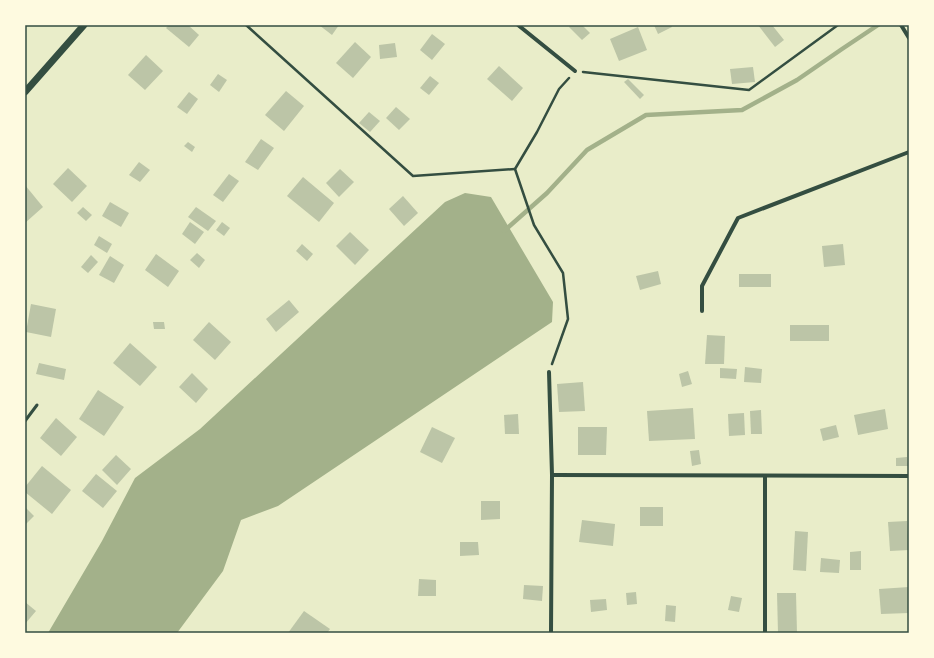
<svg xmlns="http://www.w3.org/2000/svg" width="934" height="658" font-family="Manrope,sans-serif">
<style>
.water{fill:#a3b18a}
.lines{fill:none;stroke-linecap:round;stroke-linejoin:round}
.stream{stroke:#a3b18a;stroke-width:4.5}
.building{fill:#bcc5a7}
.path{stroke:#344e41;stroke-width:2.5}
.service{stroke:#344e41;stroke-width:3}
.minor{stroke:#344e41;stroke-width:4}
.tertiary{stroke:#344e41;stroke-width:7}
.neatline{fill:none;stroke:#344e41;stroke-width:1.5}
</style>
<rect width="100%" height="100%" fill="#e9edc9"/>
<path class="water" d="M465,193L491,197L553,302L552,322L278,506L241,520L223,571L177,633H48L102,541L135,478L200,429L445,202Z"/>
<g class="lines">
<path class="stream" d="M504,231L547,193L587,150L646,115L742,110L797,80L842,49L878,25"/>
</g>
<g class="building">
<path d="M169,25H188L199,35L189,47L166,28Z"/>
<path d="M319,25H339L332,35Z"/>
<path d="M571,25H582L590,33L582,40L569,27Z"/>
<path d="M654,25H671L672,27L658,34Z"/>
<path d="M758,25H772L784,40L775,47Z"/>
<path d="M638,27L647,50L619,61L610,39Z"/>
<path d="M432,34L445,44L432,60L420,50Z"/>
<path d="M355,42L371,57L353,78L336,63Z"/>
<path d="M395,43L397,57L380,59L379,45Z"/>
<path d="M146,55L163,71L145,90L128,75Z"/>
<path d="M499,66L523,88L512,101L487,79Z"/>
<path d="M753,67L755,82L732,84L730,69Z"/>
<path d="M218,74L227,80L219,92L210,85Z"/>
<path d="M430,76L439,83L429,95L420,88Z"/>
<path d="M628,79L644,95L640,99L624,82Z"/>
<path d="M286,91L304,106L284,131L265,115Z"/>
<path d="M189,92L198,99L187,114L177,107Z"/>
<path d="M396,107L410,119L399,130L386,118Z"/>
<path d="M369,112L380,121L370,132L359,123Z"/>
<path d="M261,139L274,148L258,170L245,162Z"/>
<path d="M188,142L195,147L192,152L184,146Z"/>
<path d="M139,162L150,170L140,182L129,175Z"/>
<path d="M68,168L87,186L72,202L53,184Z"/>
<path d="M340,169L354,182L339,197L326,183Z"/>
<path d="M229,174L239,181L223,202L213,195Z"/>
<path d="M303,177L334,203L319,222L287,196Z"/>
<path d="M25,185L43,207L25,223Z"/>
<path d="M403,196L418,213L404,226L389,209Z"/>
<path d="M110,202L129,213L121,227L102,216Z"/>
<path d="M83,207L92,215L86,221L77,213Z"/>
<path d="M196,207L216,221L208,231L188,217Z"/>
<path d="M190,222L204,232L195,244L182,234Z"/>
<path d="M222,222L230,228L224,236L216,230Z"/>
<path d="M350,232L369,250L355,265L336,246Z"/>
<path d="M99,236L112,244L107,253L94,245Z"/>
<path d="M302,244L313,254L307,261L296,251Z"/>
<path d="M843,244L845,265L824,267L822,246Z"/>
<path d="M197,253L205,260L199,268L190,260Z"/>
<path d="M156,254L179,271L168,287L145,270Z"/>
<path d="M91,255L98,262L88,273L81,267Z"/>
<path d="M110,256L124,265L114,283L99,275Z"/>
<path d="M658,271L661,284L640,290L636,276Z"/>
<rect x="739" y="274" width="32" height="13"/>
<path d="M289,300L299,312L276,332L266,319Z"/>
<path d="M31,304L56,309L51,337L26,332Z"/>
<path d="M153,322H164L165,329H154Z"/>
<path d="M209,322L231,342L215,360L193,340Z"/>
<rect x="790" y="325" width="39" height="16"/>
<path d="M707,335L725,336L724,364H705Z"/>
<path d="M130,343L157,367L140,386L113,363Z"/>
<path d="M39,363L66,369L64,380L36,374Z"/>
<path d="M745,367L762,369L761,383L744,382Z"/>
<path d="M720,368L737,369L736,379L720,378Z"/>
<path d="M688,371L692,384L682,387L679,374Z"/>
<path d="M192,373L208,389L196,403L179,387Z"/>
<path d="M583,382L585,411L559,412L557,384Z"/>
<path d="M98,390L124,407L104,436L79,419Z"/>
<path d="M693,408L695,439L649,441L647,411Z"/>
<path d="M885,409L888,429L858,435L854,415Z"/>
<path d="M761,410L762,434H751L750,411Z"/>
<path d="M744,413L745,435L729,436L728,414Z"/>
<path d="M518,414L519,434H505L504,415Z"/>
<path d="M56,418L77,437L61,456L40,438Z"/>
<path d="M836,425L839,437L823,441L820,429Z"/>
<path d="M432,427L455,438L442,463L420,452Z"/>
<path d="M578,427H607L606,455H578Z"/>
<path d="M699,450L701,464L692,466L690,451Z"/>
<path d="M116,455L131,469L117,485L102,470Z"/>
<path d="M907,457L908,466H896V458Z"/>
<path d="M42,466L71,490L52,514L25,492V487Z"/>
<path d="M96,474L117,491L103,508L82,491Z"/>
<path d="M481,501H500V519L481,520Z"/>
<path d="M25,507L34,516L25,525Z"/>
<rect x="640" y="507" width="23" height="19"/>
<path d="M582,520L615,524L613,546L579,542Z"/>
<path d="M907,521L909,550L890,551L888,522Z"/>
<path d="M795,531L808,532L806,571L793,570Z"/>
<path d="M460,542H478L479,555L460,556Z"/>
<path d="M861,551V570H850V552Z"/>
<path d="M821,558L840,560L839,573L820,572Z"/>
<path d="M419,579L436,580V596H418Z"/>
<path d="M524,585L543,586L542,601L523,599Z"/>
<path d="M909,587V613L881,614L879,589Z"/>
<path d="M636,592L637,604L627,605L626,593Z"/>
<path d="M777,593H796L797,633H778Z"/>
<path d="M731,596L742,598L739,612L728,610Z"/>
<path d="M606,599L607,610L591,612L590,600Z"/>
<path d="M25,602L36,611L25,624Z"/>
<path d="M666,605L676,606L675,622L665,621Z"/>
<path d="M304,611L330,629L327,633H288Z"/>
</g>
<g class="lines">
<g class="path">
<path d="M246,25L413,176L515,169"/>
<path d="M583,72L749,90L838,25"/>
<path d="M552,364L568,319L563,273L534,225L515,169L537,132L559,89L569,78"/>
</g>
<path class="service" d="M25,421L37,405"/>
<g class="minor">
<path d="M518,25L575,71"/>
<path d="M901,25L909,38"/>
<path d="M702,311V286L738,218L909,152"/>
<path d="M549,372L552,475L551,633"/>
<path d="M552,475L909,476"/>
<path d="M765,476V633"/>
</g>
<path class="tertiary" d="M25,92L84,25"/>
</g>
<rect width="934" height="658" fill="none" stroke="#fefae0" stroke-width="52"/>
<rect x="26" y="26" width="882" height="606" class="neatline"/>
</svg>
